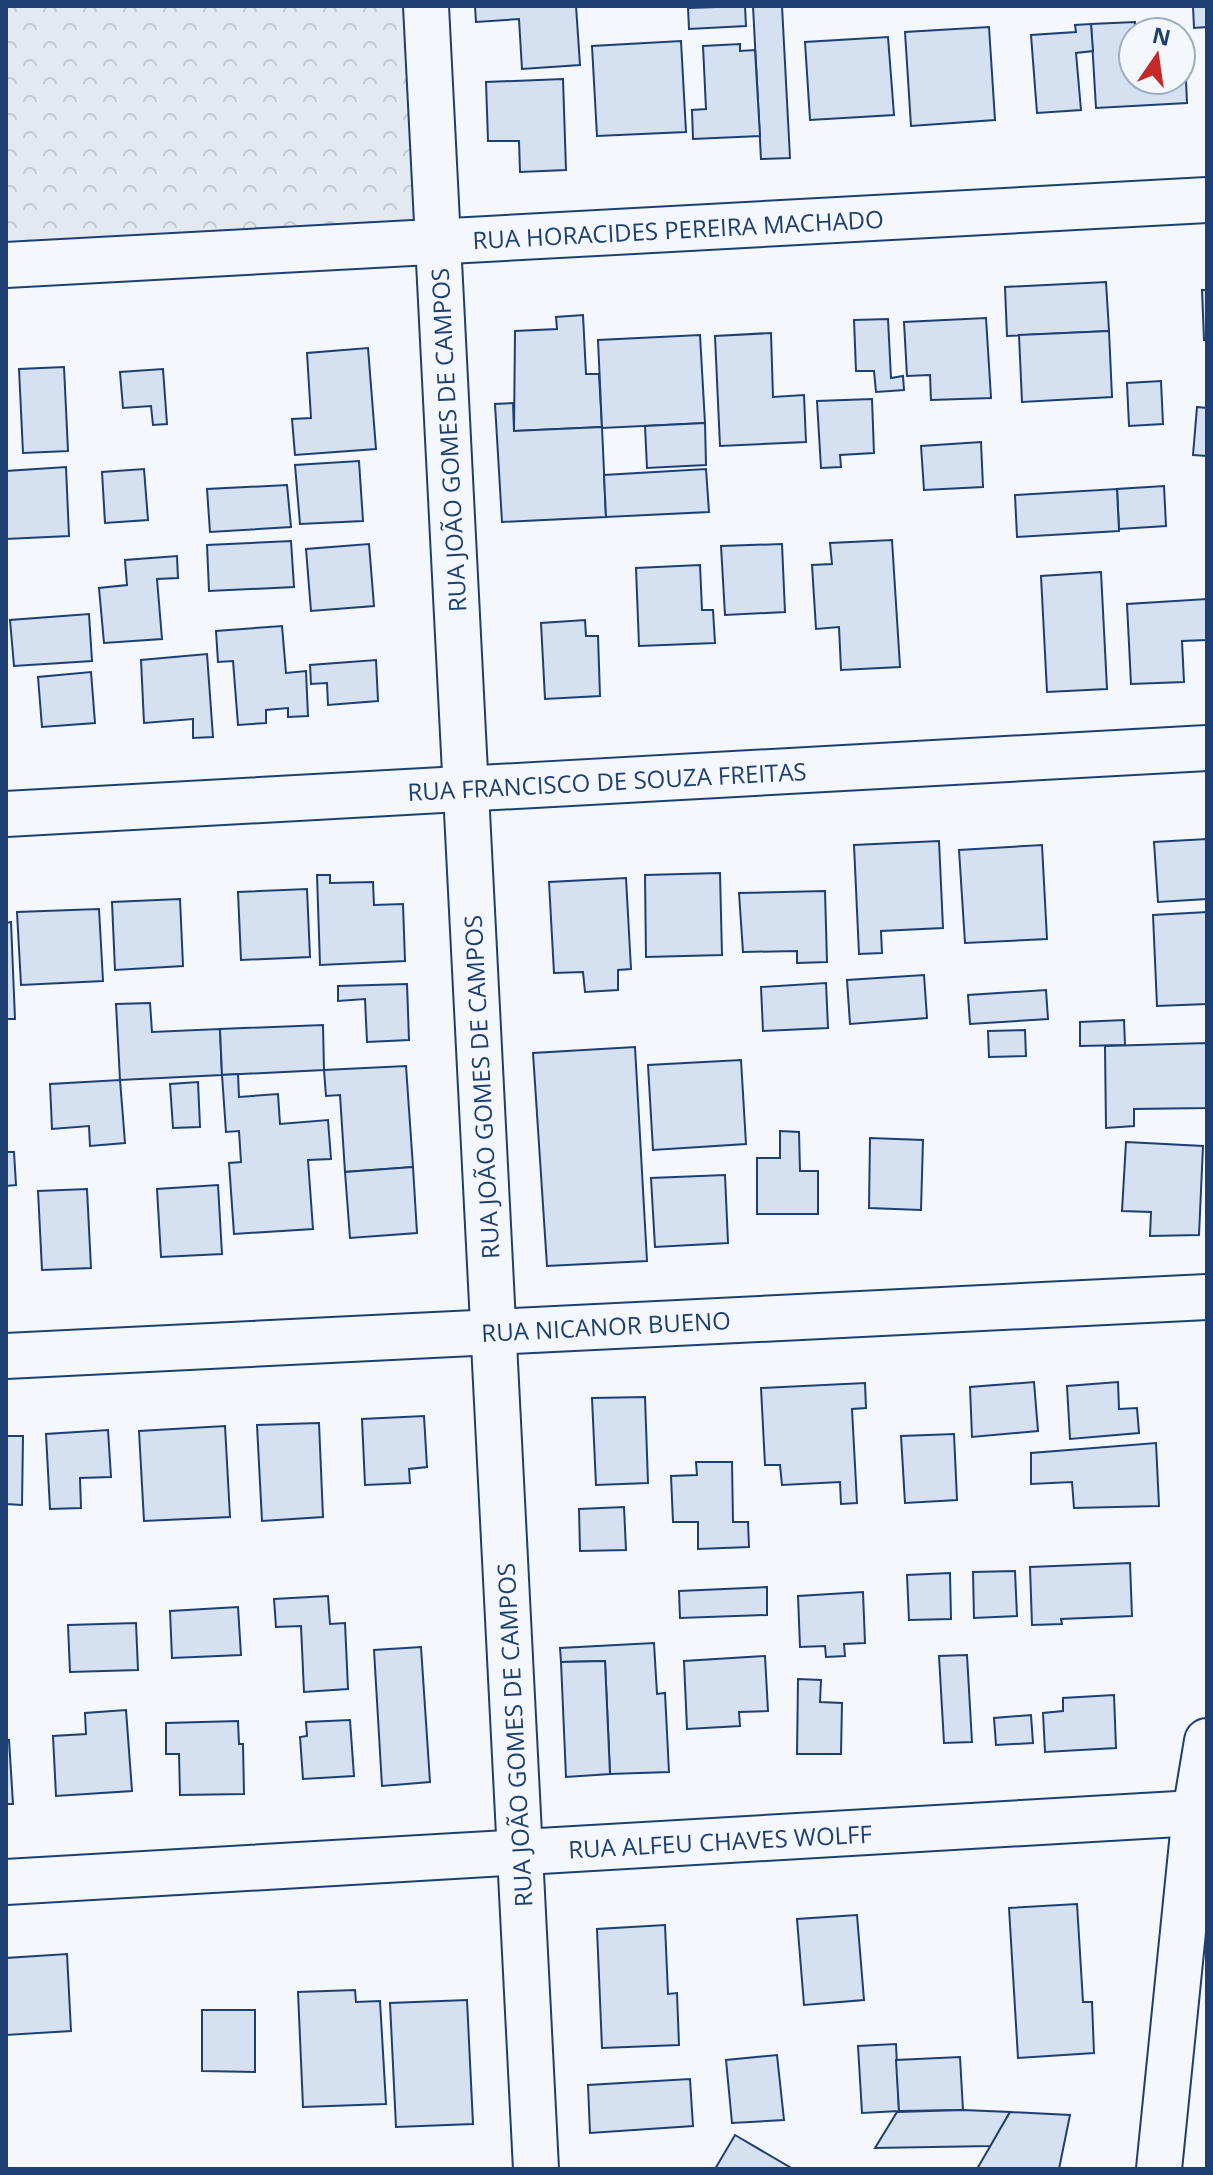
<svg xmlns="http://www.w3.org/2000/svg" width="1213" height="2175" font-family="'Open Sans',sans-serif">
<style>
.park{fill:url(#park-crowns);stroke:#687fa3;stroke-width:2}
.building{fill:#d5e0f0;stroke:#1d3f73;stroke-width:2}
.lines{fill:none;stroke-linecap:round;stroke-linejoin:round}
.street-casing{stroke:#1d3f73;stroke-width:48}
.street{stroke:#f4f7fb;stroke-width:44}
.labels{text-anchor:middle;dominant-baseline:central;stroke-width:6;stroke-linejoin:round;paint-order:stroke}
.street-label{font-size:24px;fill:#1d3f73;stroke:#f4f7fb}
</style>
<defs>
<pattern id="park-crowns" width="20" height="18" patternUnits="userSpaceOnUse" patternTransform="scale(2)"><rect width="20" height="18" fill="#e3e9f0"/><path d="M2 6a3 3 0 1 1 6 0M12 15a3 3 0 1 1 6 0" fill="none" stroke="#c2c9d1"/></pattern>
</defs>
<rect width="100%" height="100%" fill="#f4f7fb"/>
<path class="park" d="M6,6H426L438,243L6,265Z"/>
<g class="building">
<path d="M475,6H576L580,65L522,69L519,19L476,22Z"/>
<path d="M745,6L746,26L689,29L688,8Z"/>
<path d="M753,6H782L790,158L761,159Z"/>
<path d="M1193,6H1207V27L1194,28Z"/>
<path d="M1135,22L1133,80H1181V34H1184L1187,103L1096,108L1091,24Z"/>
<path d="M1091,24L1093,51L1076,53L1081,110L1037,113L1031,35L1076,32L1075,25Z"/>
<path d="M989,27L995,120L911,126L905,32Z"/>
<path d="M888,37L894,115L810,120L805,42Z"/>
<path d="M681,41L686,132L597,136L592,46Z"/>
<path d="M740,44V51L755,50L760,136L693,139L692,110L706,109L703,46Z"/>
<path d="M563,79L566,170L520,172L519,141H488L486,82Z"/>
<path d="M1106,282L1109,331L1007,336L1005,287Z"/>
<path d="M1202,290H1207V340H1204Z"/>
<path d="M583,315L586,374H599L602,427L514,431L515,331L557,329L556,317Z"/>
<path d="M986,318L991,398L931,400L930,375L907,376L904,322Z"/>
<path d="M888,319L891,378L903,376L904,390L876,392L874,371H856L854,320Z"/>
<path d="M1109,331L1112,397L1022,402L1019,335Z"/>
<path d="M771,333L773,397L804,395L806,442L720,446L715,336Z"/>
<path d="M700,335L705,423L602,428L598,340Z"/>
<path d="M368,348L376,449L295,455L292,419L311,418L307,353Z"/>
<path d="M64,367L68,451L23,453L19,369Z"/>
<path d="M163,369L167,424L153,425L151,406L123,408L120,372Z"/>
<path d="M1161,381L1163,424L1129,426L1127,383Z"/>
<path d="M872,399L874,453L840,455L841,467L821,468L817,401Z"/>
<path d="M513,403L514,431L602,427L606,517L502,522L495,404Z"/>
<path d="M1197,407L1207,408V456L1193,455Z"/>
<path d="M705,423L706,465L647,468L645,426Z"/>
<path d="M981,442L983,487L924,490L921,446Z"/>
<path d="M359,461L363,521L300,524L295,465Z"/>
<path d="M66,467L69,536L6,539V471Z"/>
<path d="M144,469L148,520L105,523L102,472Z"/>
<path d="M706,469L709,512L606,517L604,475Z"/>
<path d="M287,485L291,527L210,532L207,489Z"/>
<path d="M1164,486L1166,526L1119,529L1117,489Z"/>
<path d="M1117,489L1119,531L1017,537L1015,495Z"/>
<path d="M892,540L900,667L841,670L839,627L816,629L812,565L832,564L830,543Z"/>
<path d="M291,541L294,587L209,591L207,545Z"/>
<path d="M369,544L374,606L311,611L306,549Z"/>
<path d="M782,544L785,612L725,615L721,546Z"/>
<path d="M177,556L178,578L157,579L162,639L104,643L99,588L127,585L125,560Z"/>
<path d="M700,565L702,610H713L715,643L639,646L636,568Z"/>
<path d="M1101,572L1107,689L1047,692L1041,576Z"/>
<path d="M1207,599V640L1182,641L1184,682L1131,684L1127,604Z"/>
<path d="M89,614L92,661L14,666L10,620Z"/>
<path d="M585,620L586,636H598L600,696L545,699L541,623Z"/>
<path d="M282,626L286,673L306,671L308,716L288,717V708L266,710V723L238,725L233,661L218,662L216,631Z"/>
<path d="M207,654L213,737L193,738V719L144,723L141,660Z"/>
<path d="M376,660L378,701L328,705L327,683L311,684L310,665Z"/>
<path d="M91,672L95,723L42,727L38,677Z"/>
<path d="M1207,839V899L1158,902L1154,842Z"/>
<path d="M939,841L943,928L881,931L882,953L859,954L854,845Z"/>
<path d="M1042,845L1047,939L965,943L959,850Z"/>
<path d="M720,873L722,955L646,957L645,875Z"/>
<path d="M317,875H330V883L373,882L374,905L403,904L405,961L320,965Z"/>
<path d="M626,878L631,969L618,970V990L585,992L583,972L554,973L549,882Z"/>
<path d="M307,889L310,957L241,960L238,892Z"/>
<path d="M825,891L827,962L797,963V951L743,952L739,893Z"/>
<path d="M180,899L183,966L115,970L112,902Z"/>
<path d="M99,909L103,981L21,985L17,912Z"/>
<path d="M1207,912V1004L1157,1006L1153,915Z"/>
<path d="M11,922L15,1019H6V923Z"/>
<path d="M924,975L927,1018L850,1024L847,980Z"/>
<path d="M826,983L828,1028L763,1031L761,987Z"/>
<path d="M407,984L409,1040L367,1042L365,999L338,1001V986Z"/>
<path d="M1046,990L1048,1019L970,1024L968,995Z"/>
<path d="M150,1003L152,1032L220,1029L222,1075L120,1080L116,1004Z"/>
<path d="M1124,1020L1125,1045L1080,1046V1022Z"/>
<path d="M323,1025L324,1070L222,1075L220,1029Z"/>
<path d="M1025,1030L1026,1056L989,1057L988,1031Z"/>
<path d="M1207,1043V1108L1134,1109V1126L1106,1128L1105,1046Z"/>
<path d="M635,1047L647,1261L547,1266L533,1053Z"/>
<path d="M741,1060L746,1144L653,1150L648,1065Z"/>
<path d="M406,1066L413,1167L345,1172L340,1095L326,1096L324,1070Z"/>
<path d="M238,1074L239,1097L278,1094L280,1124L328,1120L331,1159L308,1160L313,1229L234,1234L229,1163L241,1162L239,1131L226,1132L222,1075Z"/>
<path d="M120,1080L125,1143L90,1146L89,1126L52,1129L50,1084Z"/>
<path d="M198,1082L200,1127L173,1128L170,1084Z"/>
<path d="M780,1131L799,1132L800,1171H818V1214H757V1158H780Z"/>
<path d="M870,1138L923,1140L921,1210L869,1208Z"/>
<path d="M1126,1142L1203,1146L1199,1235L1150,1236L1151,1212L1122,1211Z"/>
<path d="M6,1152H14L16,1185L6,1186Z"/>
<path d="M413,1167L417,1233L350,1238L345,1172Z"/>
<path d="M725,1175L728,1243L655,1247L651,1178Z"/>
<path d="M218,1185L222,1254L161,1257L157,1189Z"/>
<path d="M87,1189L91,1268L42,1270L38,1191Z"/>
<path d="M1034,1382L1038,1431L972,1437L970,1387Z"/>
<path d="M1118,1382L1119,1409L1137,1408L1139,1433L1070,1439L1067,1386Z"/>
<path d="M865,1383L866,1408L852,1409L857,1503L841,1504L840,1482L782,1485L780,1465H765L761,1388Z"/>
<path d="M645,1397L648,1483L596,1485L592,1398Z"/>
<path d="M424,1416L427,1467L409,1469L410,1483L365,1485L362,1419Z"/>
<path d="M319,1423L323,1517L262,1521L257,1425Z"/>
<path d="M225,1426L230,1517L144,1521L139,1431Z"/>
<path d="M108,1430L111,1477L80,1478L81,1508L50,1509L46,1434Z"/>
<path d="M954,1434L957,1500L905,1503L901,1436Z"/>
<path d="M6,1436H23L22,1505L6,1504Z"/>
<path d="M1156,1443L1159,1506L1074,1508L1072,1482L1031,1484V1453Z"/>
<path d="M696,1462H732L733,1522H748L749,1547L698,1549V1522H673L671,1476L697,1475Z"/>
<path d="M624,1507L626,1550L580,1551L579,1509Z"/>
<path d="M1130,1563L1132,1616L1061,1619L1062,1624L1032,1625L1030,1567Z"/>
<path d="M1015,1571L1017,1616L974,1618L973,1572Z"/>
<path d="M950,1573L951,1619L909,1620L907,1575Z"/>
<path d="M767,1587V1615L680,1618L679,1591Z"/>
<path d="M863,1592L865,1643L844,1644L845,1656L826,1657L825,1646L800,1647L798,1596Z"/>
<path d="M328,1596L330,1624L345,1623L348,1689L304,1692L301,1626L276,1627L274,1599Z"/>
<path d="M238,1607L241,1655L172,1658L170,1611Z"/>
<path d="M136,1623L138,1670L70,1672L68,1625Z"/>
<path d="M654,1643L657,1694L665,1693L669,1772L610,1774L605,1661L561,1662L560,1648Z"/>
<path d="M421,1647L430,1782L382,1786L374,1650Z"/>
<path d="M967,1655L972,1742L944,1743L939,1656Z"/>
<path d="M765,1656L768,1711L739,1712L740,1726L687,1729L684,1661Z"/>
<path d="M605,1661L610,1774L566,1777L561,1662Z"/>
<path d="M798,1679L821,1680L820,1702L842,1703L841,1754H797Z"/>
<path d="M1114,1695L1116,1748L1045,1752L1043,1713L1063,1711V1698Z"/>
<path d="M126,1710L132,1791L56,1796L53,1736L86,1734L85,1713Z"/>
<path d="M1031,1715L1033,1743L996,1745L994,1718Z"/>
<path d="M350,1720L354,1776L303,1779L300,1737L307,1736L306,1722Z"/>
<path d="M238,1721L239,1744H243L244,1794L180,1795L179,1754H166V1723Z"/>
<path d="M6,1740H9L13,1804H6Z"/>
<path d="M1077,1904L1083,2002H1092L1094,2053L1018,2058L1009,1908Z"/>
<path d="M857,1915L864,2000L804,2005L797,1919Z"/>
<path d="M665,1925L668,1994L677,1993L679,2045L602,2048L597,1929Z"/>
<path d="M67,1954L71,2031L6,2035V1958Z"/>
<path d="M355,1990L356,2002L380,2001L386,2104L303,2107L298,1992Z"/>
<path d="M467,2000L473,2124L396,2127L390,2003Z"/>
<path d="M202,2010H255V2072L202,2071Z"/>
<path d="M896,2044L899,2111L862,2113L858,2046Z"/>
<path d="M777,2055L784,2120L732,2123L726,2060Z"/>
<path d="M960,2057L963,2110L899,2111L896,2060Z"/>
<path d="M690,2079L693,2126L590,2133L588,2085Z"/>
<path d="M963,2110L1010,2112L991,2146L875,2148L897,2112Z"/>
<path d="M1010,2112L1070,2115L1059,2169H977Z"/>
<path d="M735,2135L793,2169H715Z"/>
</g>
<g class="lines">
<defs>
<g id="street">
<path d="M426,6L536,2169"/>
<path d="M6,265L1207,200"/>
<path d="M6,814L1207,748"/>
<path d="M6,1356L1207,1297"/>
<path d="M6,1882L1195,1813"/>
<path d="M1159,2169L1195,1813L1207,1741"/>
</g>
</defs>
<use href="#street" class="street-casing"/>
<use href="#street" class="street"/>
</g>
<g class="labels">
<g class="street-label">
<text transform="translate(678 229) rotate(-3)">RUA HORACIDES PEREIRA MACHADO</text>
<text transform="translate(448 440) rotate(-93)">RUA JOÃO GOMES DE CAMPOS</text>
<text transform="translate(607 781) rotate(-3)">RUA FRANCISCO DE SOUZA FREITAS</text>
<text transform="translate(481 1087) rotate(-93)">RUA JOÃO GOMES DE CAMPOS</text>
<text transform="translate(606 1326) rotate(-3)">RUA NICANOR BUENO</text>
<text transform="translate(514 1735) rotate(-93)">RUA JOÃO GOMES DE CAMPOS</text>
<text transform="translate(720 1841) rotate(-3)">RUA ALFEU CHAVES WOLFF</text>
</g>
</g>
<rect width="1213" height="2175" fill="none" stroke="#1d3f73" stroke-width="16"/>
<g transform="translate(1157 56) rotate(13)"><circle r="38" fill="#f4f7fb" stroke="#9eadc5" stroke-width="2"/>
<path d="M0-6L14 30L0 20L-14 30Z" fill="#c62828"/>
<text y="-12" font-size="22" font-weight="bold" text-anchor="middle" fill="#1d3f73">N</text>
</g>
</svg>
